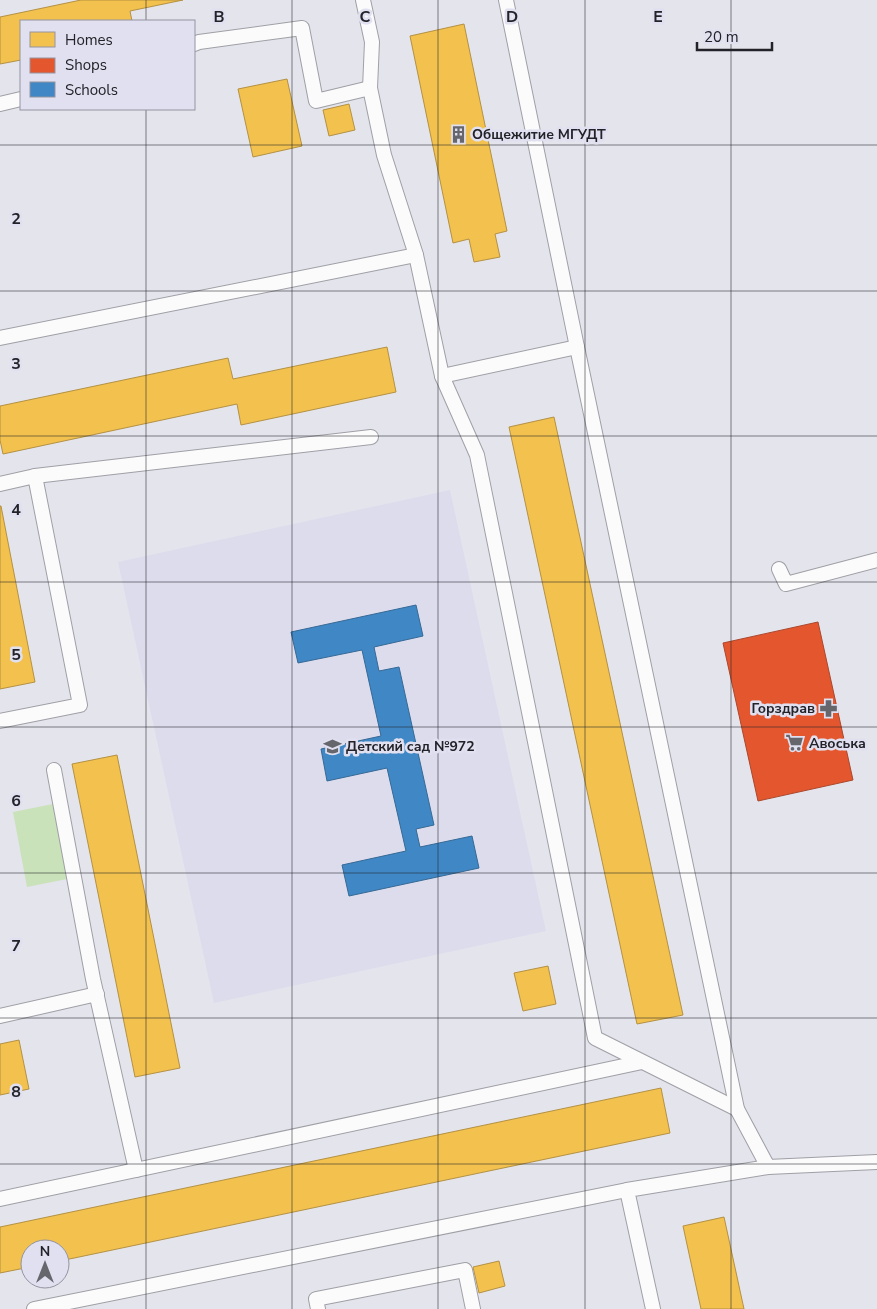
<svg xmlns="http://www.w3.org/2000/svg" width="877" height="1309" font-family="'Nunito Sans',sans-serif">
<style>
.built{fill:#dddced}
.green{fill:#cae2b9}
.homes{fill:#f2c14e;stroke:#b49143}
.shops{fill:#e4572e;stroke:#aa472c}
.schools{fill:#3f88c5;stroke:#366996}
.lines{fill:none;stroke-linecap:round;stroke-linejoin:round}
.lane-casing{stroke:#9f9fa6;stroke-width:16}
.lane{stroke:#fbfbfc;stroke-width:14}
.grid{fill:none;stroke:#222228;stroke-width:1;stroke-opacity:0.55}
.labels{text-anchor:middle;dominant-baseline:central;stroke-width:5;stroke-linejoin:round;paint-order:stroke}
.poi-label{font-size:14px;font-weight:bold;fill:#222228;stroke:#e0e0f0;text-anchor:start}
.grid-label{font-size:16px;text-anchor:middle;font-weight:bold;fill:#222228;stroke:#e0e0f0;stroke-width:5;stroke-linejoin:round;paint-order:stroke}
</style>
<rect width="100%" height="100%" fill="#e4e4ec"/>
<path class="built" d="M450,490L546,931L214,1003L118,562Z"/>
<path class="green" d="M53,804L67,879L27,887L13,812Z"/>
<g class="homes">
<path d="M81,0H183L130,11L132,21H21V60L0,64V17Z"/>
<path d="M464,24L507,231L495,234L500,257L474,262L469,239L453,243L410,36Z"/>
<path d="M287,79L302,146L253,157L238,89Z"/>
<path d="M349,104L355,130L329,136L323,110Z"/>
<path d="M387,347L396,392L241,425L237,404L3,454L0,440V406L228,358L233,379Z"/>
<path d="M554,417L683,1015L637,1024L509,427Z"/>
<path d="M0,506H1L35,682L0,689Z"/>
<path d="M117,755L180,1068L135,1077L72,764Z"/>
<path d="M548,966L556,1004L523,1011L514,973Z"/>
<path d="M19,1040L29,1089L0,1095V1044Z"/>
<path d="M661,1088L670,1133L60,1261V1249H30V1267L0,1273V1227Z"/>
<path d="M724,1217L744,1309H701L683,1226Z"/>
<path d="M499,1261L505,1286L479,1293L473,1267Z"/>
</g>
<path class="shops" d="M818,622L853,780L758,801L723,643Z"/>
<path class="schools" d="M416,605L423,636L374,647L379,671L399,667L434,825L416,829L420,847L472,836L479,868L349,896L342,865L406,851L387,768L327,781L321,749L381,736L362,650L298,663L291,632Z"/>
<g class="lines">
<defs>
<g id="lane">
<path d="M363,0L372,42L370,88L384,155L416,255L442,376L477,455L595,1038L737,1109"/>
<path d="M506,0L577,347"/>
<path d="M194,44L199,42L302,28L316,101L370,88"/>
<path d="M0,104L21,99"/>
<path d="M0,338L416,255"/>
<path d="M442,376L577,347L737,1109L768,1167L877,1162"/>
<path d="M35,476L371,437"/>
<path d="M0,484L35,476L80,705L0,721"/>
<path d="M779,569L786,584L877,560"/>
<path d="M54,770L93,979L136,1170"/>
<path d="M0,1016L97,994"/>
<path d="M0,1199L642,1062"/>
<path d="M34,1309L627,1190"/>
<path d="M318,1309L316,1299L465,1270L473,1309"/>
<path d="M653,1309L627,1190L768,1167"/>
</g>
</defs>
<use href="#lane" class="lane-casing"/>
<use href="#lane" class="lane"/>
</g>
<path class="grid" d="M146,0V21M292,0V1309M438,0V1309M585,0V1309M731,0V1309M146,109V1309M0,145H877M0,291H877M0,436H877M0,582H877M0,727H877M0,873H877M0,1018H877M0,1164H877"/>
<defs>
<symbol id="building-bare" viewBox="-9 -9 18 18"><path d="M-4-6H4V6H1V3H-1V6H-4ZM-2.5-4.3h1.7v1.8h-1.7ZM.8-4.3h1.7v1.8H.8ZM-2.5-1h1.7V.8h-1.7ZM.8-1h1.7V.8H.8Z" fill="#66666d" stroke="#e0e0f0" stroke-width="2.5" paint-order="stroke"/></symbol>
<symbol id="pharmacy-bare" viewBox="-9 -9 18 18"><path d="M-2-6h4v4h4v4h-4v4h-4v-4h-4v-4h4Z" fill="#66666d" stroke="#e0e0f0" stroke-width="2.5" paint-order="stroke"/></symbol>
<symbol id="supermarket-bare" viewBox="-9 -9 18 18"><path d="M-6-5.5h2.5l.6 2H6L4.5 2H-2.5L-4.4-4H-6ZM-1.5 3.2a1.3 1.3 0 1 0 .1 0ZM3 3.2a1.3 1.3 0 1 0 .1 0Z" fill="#66666d" stroke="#e0e0f0" stroke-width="2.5" paint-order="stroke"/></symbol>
<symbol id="school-bare" viewBox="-9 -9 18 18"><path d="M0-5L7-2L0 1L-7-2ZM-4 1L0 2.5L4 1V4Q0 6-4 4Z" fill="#66666d" stroke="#e0e0f0" stroke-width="2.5" paint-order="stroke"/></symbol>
</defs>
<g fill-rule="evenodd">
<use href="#building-bare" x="446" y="122" width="25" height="25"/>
<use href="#pharmacy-bare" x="816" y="696" width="25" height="25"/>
<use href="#supermarket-bare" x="782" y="730" width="25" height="25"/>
<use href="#school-bare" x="320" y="734" width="25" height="25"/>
</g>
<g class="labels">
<g class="poi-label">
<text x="472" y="134">Общежитие МГУДТ</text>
<text x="815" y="708" text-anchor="end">Горздрав</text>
<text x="809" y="743">Авоська</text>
<text x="346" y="746">Детский сад №972</text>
</g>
</g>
<g class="grid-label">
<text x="219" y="22">B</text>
<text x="365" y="22">C</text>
<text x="512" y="22">D</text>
<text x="658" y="22">E</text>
<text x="16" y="224">2</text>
<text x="16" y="369">3</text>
<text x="16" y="515">4</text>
<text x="16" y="660">5</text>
<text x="16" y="806">6</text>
<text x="16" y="951">7</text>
<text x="16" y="1097">8</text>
</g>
<rect x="20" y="20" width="175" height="90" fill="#e0e0f0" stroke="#9494a0"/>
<rect x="30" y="32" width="25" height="15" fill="#f2c14e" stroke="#9494a0"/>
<text x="65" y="45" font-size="15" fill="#222228">Homes</text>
<rect x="30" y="58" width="25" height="15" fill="#e4572e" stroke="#9494a0"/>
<text x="65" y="70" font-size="15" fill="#222228">Shops</text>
<rect x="30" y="82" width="25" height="15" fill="#3f88c5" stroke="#9494a0"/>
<text x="65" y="95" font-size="15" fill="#222228">Schools</text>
<g transform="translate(45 1264)"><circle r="24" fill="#e0e0f0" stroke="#9494a0"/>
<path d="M0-4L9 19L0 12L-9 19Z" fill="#66666d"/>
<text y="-8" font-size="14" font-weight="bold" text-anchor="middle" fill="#222228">N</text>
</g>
<path d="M697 42v8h75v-8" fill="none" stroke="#222228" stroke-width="2.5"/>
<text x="704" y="42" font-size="15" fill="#222228" stroke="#e0e0f0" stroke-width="4" paint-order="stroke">20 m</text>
</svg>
